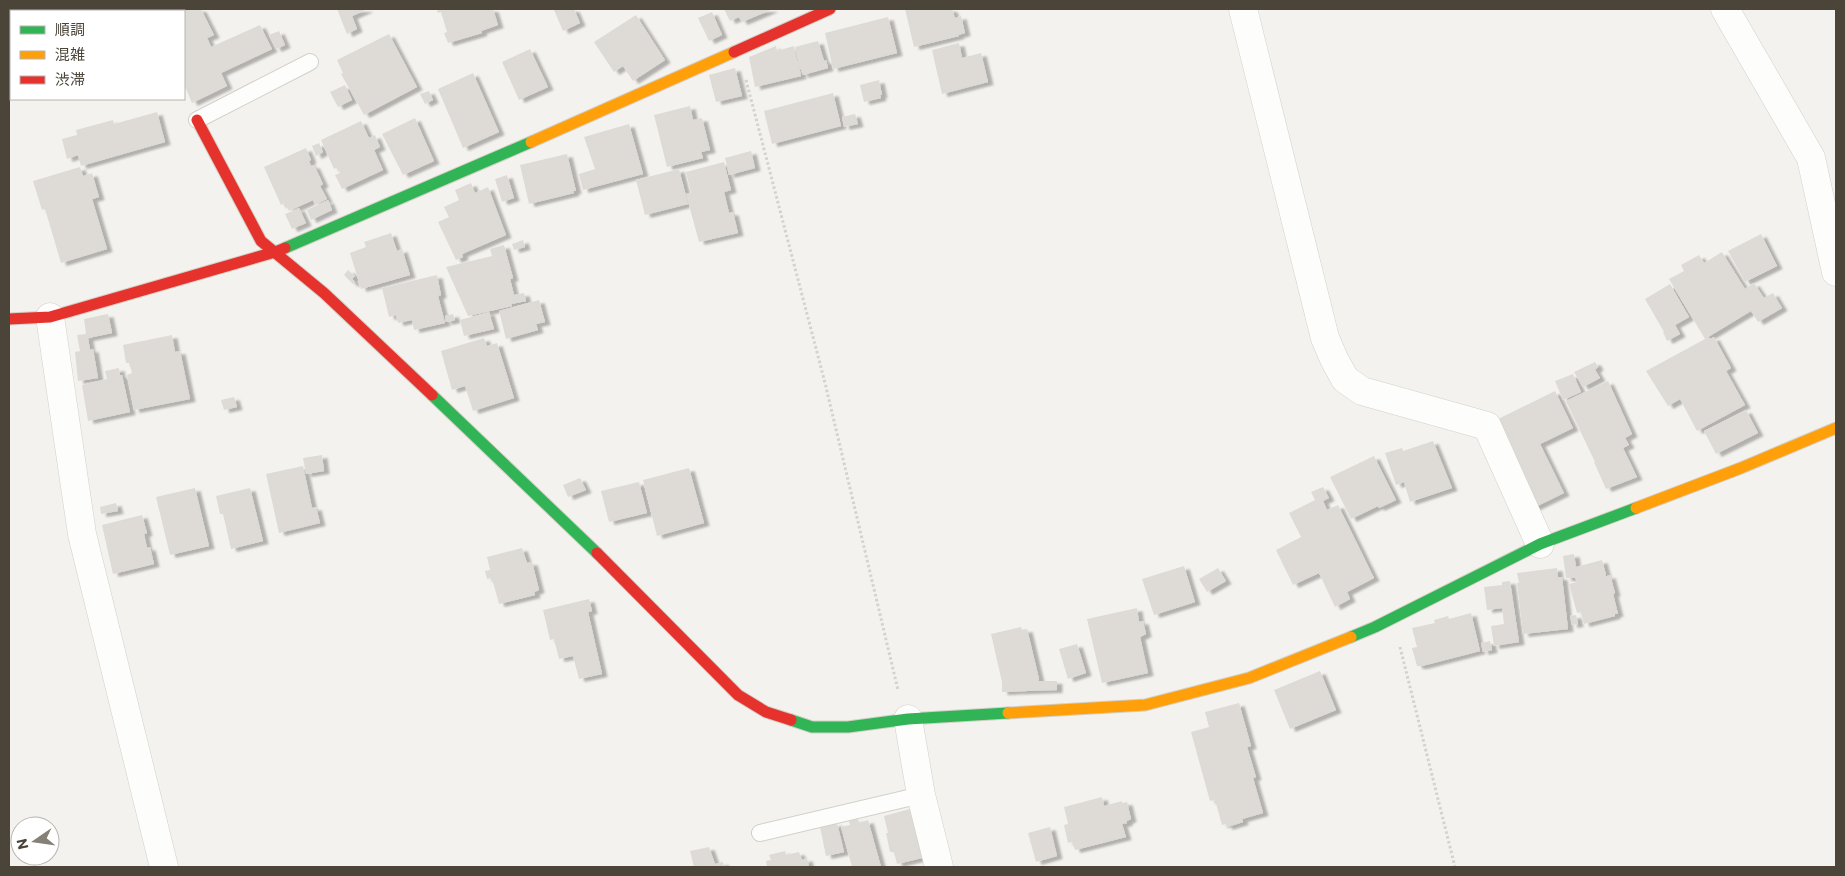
<svg xmlns="http://www.w3.org/2000/svg" width="1845" height="876" font-family="Commissioner,'Noto Sans JP',sans-serif">
<style>
.building{fill:#dedbd6;filter:url(#shadow)}
.lines{fill:none;stroke-linecap:round;stroke-linejoin:round}
.lane-casing{stroke:#d2d0cb;stroke-width:18}
.street-casing{stroke:#d2d0cb;stroke-width:29}
.fast-casing{stroke:#d3cfc5;stroke-width:13}
.slow-casing{stroke:#d3cfc5;stroke-width:13}
.jam-casing{stroke:#d3cfc5;stroke-width:13}
.path{stroke:#d3d2cc;stroke-width:3;stroke-dasharray:2.5 2.5;stroke-linecap:butt}
.lane{stroke:#fdfdfc;stroke-width:16}
.street{stroke:#fdfdfc;stroke-width:28}
.fast{stroke:#30b455;stroke-width:11}
.slow{stroke:#ff9f0a;stroke-width:11}
.jam{stroke:#e5322d;stroke-width:11}
</style>
<defs>
<filter id="shadow"><feDropShadow dx="5.5" dy="3" stdDeviation="1" flood-color="#0004"/></filter>
</defs>
<rect width="100%" height="100%" fill="#f4f2ee"/>
<g class="building">
<path d="M144,9H201L214,35L207,38L211,47L260,25L272,49L221,73L227,86L192,103L184,84V11H145Z"/>
<path d="M337,9H368L352,16L357,29L347,34Z"/>
<path d="M437,9H493L498,25L481,31L482,33L448,43L444,33L447,32L441,12L438,13Z"/>
<path d="M556,9H574L580,23L563,31L554,10Z"/>
<path d="M724,9H773L742,22L739,17L730,21Z"/>
<path d="M905,9H952L955,18L961,16L965,33L958,35L959,36L914,47Z"/>
<path d="M712,12L722,35L709,41L698,18Z"/>
<path d="M636,15L665,60L633,81L623,66L614,72L594,42Z"/>
<path d="M888,17L897,53L833,69L825,33Z"/>
<path d="M279,31L285,45L276,49L269,35Z"/>
<path d="M389,34L417,87L364,115L341,74L343,73L337,60Z"/>
<path d="M818,41L824,61L826,60L828,68L803,75L799,65L801,76L755,87L749,57L776,46L777,51L794,46L797,61H798L795,47Z"/>
<path d="M959,43L962,58L981,53L988,82L942,94L932,50Z"/>
<path d="M530,49L548,87L519,100L502,62Z"/>
<path d="M735,68L742,96L716,102L709,75Z"/>
<path d="M473,73L499,132L463,148L438,89Z"/>
<path d="M879,80L882,95H880L881,98L864,102L860,85Z"/>
<path d="M345,85L352,100L338,107L330,92Z"/>
<path d="M429,91L433,100L425,104L420,94Z"/>
<path d="M833,93L841,126L772,144L764,111Z"/>
<path d="M690,106L693,120L702,118L710,150L701,152L703,158L667,167L654,115Z"/>
<path d="M157,112L165,142L81,166L78,155L67,159L62,139L77,135L76,130L113,120L114,124Z"/>
<path d="M855,114L858,124L844,127L842,117Z"/>
<path d="M415,118L434,161L403,175L382,134Z"/>
<path d="M361,121L369,138L375,135L380,147L374,150L383,170L342,189L335,175L340,173L338,167L334,169L321,140Z"/>
<path d="M629,124L643,174L583,190L579,174L595,169L584,137Z"/>
<path d="M319,143L323,152L316,156L312,146Z"/>
<path d="M306,148L311,160L309,161L311,166L314,165L323,184L320,186L327,199L315,205L313,200L289,211L285,203L281,205L264,167Z"/>
<path d="M751,151L755,168L729,175L725,158Z"/>
<path d="M567,154L576,191H573L574,193L529,204L520,165Z"/>
<path d="M724,162L731,190L724,192L729,213L733,212L738,233L699,242L686,194L691,193L686,172Z"/>
<path d="M80,167L83,176L92,173L99,197L92,199L107,249L61,263L45,209L42,210L33,181Z"/>
<path d="M679,169L688,204L645,215L636,180Z"/>
<path d="M507,175L514,198L502,202L495,179Z"/>
<path d="M471,183L475,193L488,187L506,235L462,254L463,257L456,260L438,222L449,217L444,207L459,200L455,190Z"/>
<path d="M328,200L332,210L311,220L307,210Z"/>
<path d="M299,208L306,223L292,229L285,214Z"/>
<path d="M391,233L397,251L402,249L410,275L361,289L350,253L366,247L364,242Z"/>
<path d="M1761,234L1777,266L1745,282L1728,251Z"/>
<path d="M523,240L525,247L514,250L512,244Z"/>
<path d="M504,245L513,278L510,279L514,295L524,293L526,301L511,304L512,306L468,316L446,267L492,256L490,249Z"/>
<path d="M1722,252L1745,289L1754,283L1764,298L1773,293L1782,308L1758,322L1751,311L1708,337L1710,339L1714,337L1731,368L1726,371L1745,405L1697,431L1680,399L1668,406L1646,371L1705,339L1669,279L1684,271L1681,265L1699,255L1704,263Z"/>
<path d="M348,270L355,276L352,279L355,282L353,284L344,275Z"/>
<path d="M437,275L441,295L438,296L445,323L414,330L412,320L398,323L396,315L389,317L382,288Z"/>
<path d="M1670,284L1689,317L1675,325L1680,334L1667,341L1663,332H1664L1645,299Z"/>
<path d="M539,300L545,322L536,324L538,330L506,339L499,311Z"/>
<path d="M489,312L494,329L464,336L460,320Z"/>
<path d="M108,314L112,333L88,338L90,350L93,349L98,378L78,381L75,352L80,351L77,335L86,334L84,319Z"/>
<path d="M453,314L455,320L446,322L445,316Z"/>
<path d="M172,335L175,352L180,351L190,399L134,410L127,375L132,373L129,363H126L123,345Z"/>
<path d="M484,338L487,346L497,343L514,398L473,411L465,386L452,390L441,351Z"/>
<path d="M1595,362L1598,367L1595,370L1600,378L1583,387L1574,372Z"/>
<path d="M119,368L120,375H122L130,412L88,421L82,385L107,379L105,371Z"/>
<path d="M1573,374L1581,392L1563,400L1555,381Z"/>
<path d="M1608,381L1632,434L1625,438L1629,445L1623,448L1637,477L1606,489L1594,462H1595L1566,401Z"/>
<path d="M1555,391L1573,428L1540,444L1564,493L1533,508L1496,420Z"/>
<path d="M234,397L237,407L224,410L221,400Z"/>
<path d="M1746,410L1758,433L1716,454L1704,431Z"/>
<path d="M1433,441L1452,488L1410,502L1404,482L1396,485L1385,453L1402,448L1403,451Z"/>
<path d="M322,455L324,471L306,474L303,458Z"/>
<path d="M1374,456L1396,500L1379,508L1378,506L1351,519L1330,477Z"/>
<path d="M303,466L312,508L316,507L320,523L279,533L266,474Z"/>
<path d="M689,468L704,523L657,536L643,480Z"/>
<path d="M580,478L586,490L568,497L563,485Z"/>
<path d="M639,482L647,513L609,522L601,491Z"/>
<path d="M1323,487L1329,498L1323,501L1327,510L1338,505L1374,578L1347,592L1350,599L1335,607L1319,573L1293,585L1276,550L1301,537L1289,513L1315,500L1311,492Z"/>
<path d="M195,488L209,546L170,555L156,497Z"/>
<path d="M250,488L263,541L231,549L223,514H220L216,496Z"/>
<path d="M116,503L118,511L101,514L100,507Z"/>
<path d="M142,515L147,533L144,534L147,548L150,547L154,564L113,574L102,525Z"/>
<path d="M522,548L527,563L532,562L539,590L534,592L535,595L499,604L492,578L487,579L485,571L490,570L487,557Z"/>
<path d="M1574,554L1576,567L1602,560L1606,575L1604,577L1610,575L1615,593L1613,594L1618,614H1615V616L1584,624L1581,612L1577,613L1569,584L1577,582L1575,578H1566L1563,556Z"/>
<path d="M1184,566L1195,602L1154,615L1142,579Z"/>
<path d="M1218,568L1226,581L1207,592L1199,579Z"/>
<path d="M1557,568L1558,577H1562L1568,629L1523,634L1517,583H1519L1517,573Z"/>
<path d="M1510,581L1519,642L1494,646L1491,626L1504,624L1502,608L1487,610L1484,587L1502,585V582Z"/>
<path d="M589,599L592,611L588,612L602,674L579,679L573,656L559,659L554,639L550,640L543,610Z"/>
<path d="M1137,608L1139,622L1143,621L1146,634L1140,637L1148,673L1102,683L1087,619Z"/>
<path d="M1471,613L1480,651L1422,666H1417L1412,648L1417,647L1412,628L1435,623L1434,620L1448,616L1449,619Z"/>
<path d="M1576,615L1578,624L1572,625L1570,616Z"/>
<path d="M1021,627L1022,630L1027,629L1039,679L1038,681H1057V690L1002,692V682L991,634Z"/>
<path d="M1490,641L1492,650L1483,652L1481,643Z"/>
<path d="M1077,644L1086,673L1068,679L1059,649Z"/>
<path d="M1320,671L1336,710L1290,729L1274,690Z"/>
<path d="M1239,703L1251,746L1247,747L1256,777L1253,778L1263,813L1242,819L1243,822L1227,827L1226,824L1222,825L1215,800L1210,801L1191,732L1209,727L1205,712Z"/>
<path d="M1102,797L1104,806L1122,801V803L1127,802L1131,819L1127,821V823L1122,824L1126,837L1075,850L1072,842L1068,843L1064,825L1068,824L1064,807Z"/>
<path d="M910,809L922,858L897,864L894,852H890L886,833H888L884,816Z"/>
<path d="M858,819L859,823L868,820L881,867H852L841,827L850,825L849,821Z"/>
<path d="M837,823L844,852L826,856L820,827Z"/>
<path d="M1050,827L1057,856L1036,862L1028,833Z"/>
<path d="M709,847L715,864L723,862L724,867H694L690,851Z"/>
<path d="M785,851L786,855L799,852L802,860L807,858L809,867H767L766,861L771,860L769,855Z"/>
</g>
<g class="lines">
<defs>
<g id="lane">
<path d="M197,120L310,62"/>
<path d="M760,833L921,795"/>
</g>
<g id="street">
<path d="M1243,9L1325,338L1334,359L1345,379L1362,391L1487,426L1540,544"/>
<path d="M1725,9L1811,158L1836,272"/>
<path d="M50,317L82,534L164,867"/>
<path d="M908,719L921,795L939,867"/>
</g>
<g id="fast">
<path d="M285,248L531,142"/>
<path d="M432,395L597,553"/>
<path d="M1351,637L1375,627L1540,544L1636,508"/>
<path d="M791,720L812,727H848L908,719L1008,713"/>
</g>
<g id="slow">
<path d="M531,142L734,52"/>
<path d="M1636,508L1741,468L1836,428"/>
<path d="M1008,713L1145,705L1249,678L1351,637"/>
</g>
<g id="jam">
<path d="M734,52L830,9"/>
<path d="M197,120L261,241L324,293L432,395"/>
<path d="M9,319L50,317L275,252L285,248"/>
<path d="M597,553L738,695L766,712L791,720"/>
</g>
</defs>
<use href="#lane" class="lane-casing"/>
<use href="#street" class="street-casing"/>
<use href="#fast" class="fast-casing"/>
<use href="#slow" class="slow-casing"/>
<use href="#jam" class="jam-casing"/>
<g class="path">
<path d="M746,80L825,383L898,690"/>
<path d="M1400,647L1455,867"/>
</g>
<use href="#lane" class="lane"/>
<use href="#street" class="street"/>
<use href="#fast" class="fast"/>
<use href="#slow" class="slow"/>
<use href="#jam" class="jam"/>
</g>
<rect width="1845" height="876" fill="none" stroke="#4b4439" stroke-width="20"/>
<rect x="10" y="10" width="175" height="90" fill="#ffffff" stroke="#b7b4b0"/>
<rect x="20" y="26" width="25" height="8" fill="#30b455" stroke="#b7b4b0"/>
<text x="55" y="35" font-size="15" fill="#4b4439">順調</text>
<rect x="20" y="51" width="25" height="8" fill="#ff9f0a" stroke="#b7b4b0"/>
<text x="55" y="60" font-size="15" fill="#4b4439">混雑</text>
<rect x="20" y="76" width="25" height="8" fill="#e5322d" stroke="#b7b4b0"/>
<text x="55" y="85" font-size="15" fill="#4b4439">渋滞</text>
<g transform="translate(35 841) rotate(257)"><circle r="24" fill="#ffffff" stroke="#b7b4b0"/>
<path d="M0-4L9 19L0 12L-9 19Z" fill="#868178"/>
<text y="-8" font-size="14" font-weight="bold" text-anchor="middle" fill="#4b4439">N</text>
</g>
</svg>
